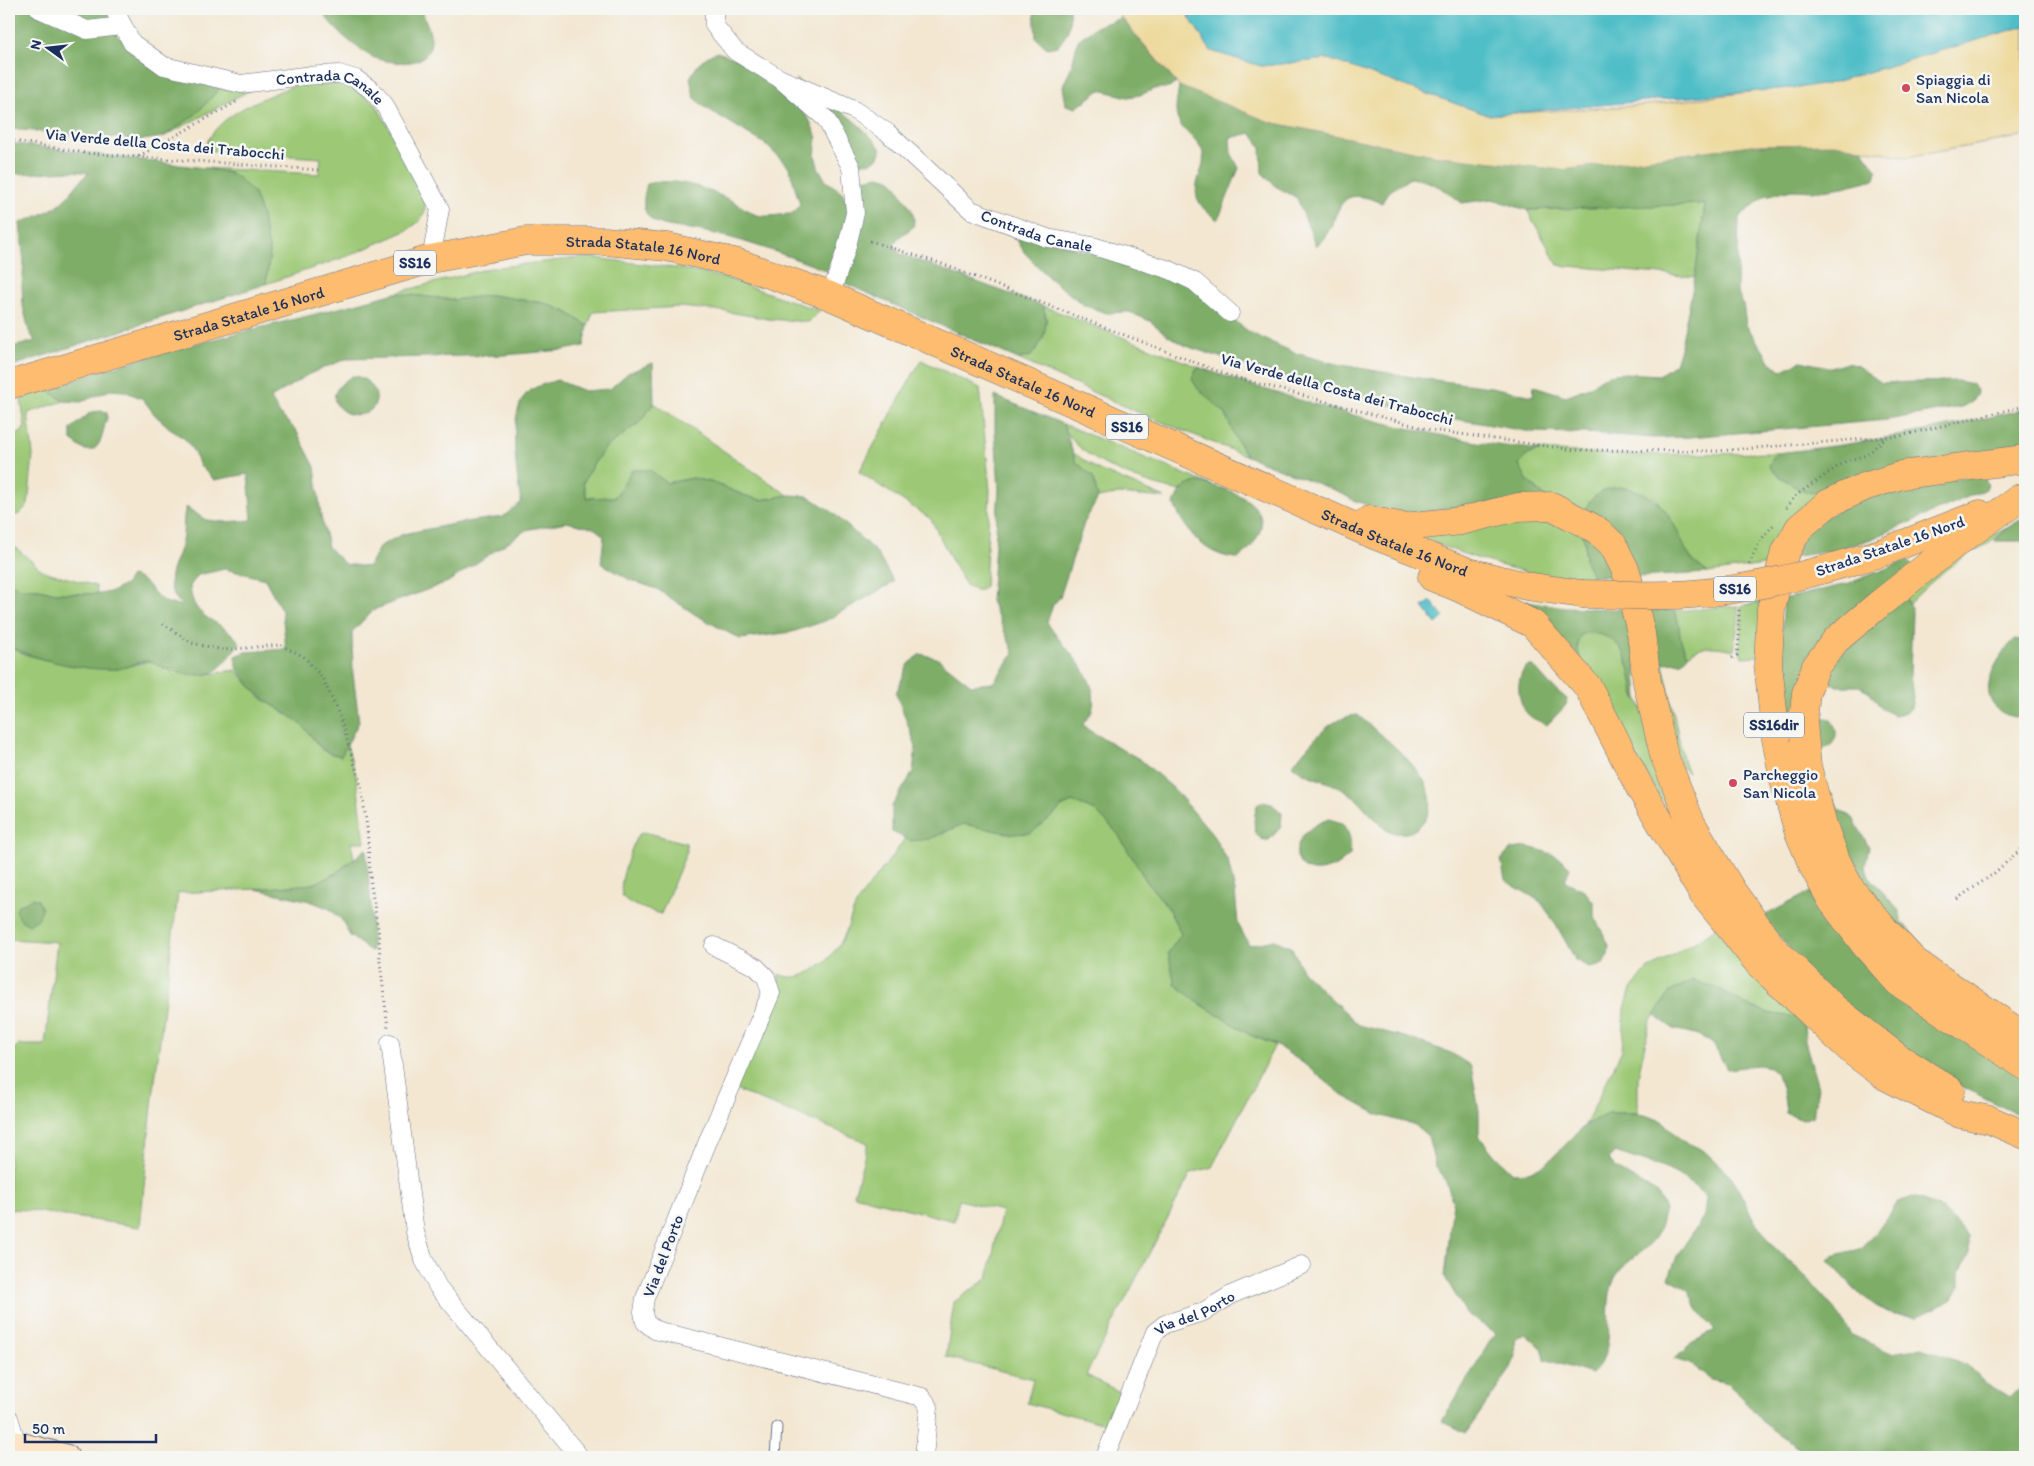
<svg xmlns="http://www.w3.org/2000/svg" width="2034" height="1466" font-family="Itim,sans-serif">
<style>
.green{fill:#9dc976;stroke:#5c7c6a}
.forest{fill:#7ead67;stroke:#4c6e62}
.sand{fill:#eeda9e;stroke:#84847e}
.water{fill:#50bec7;stroke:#367692}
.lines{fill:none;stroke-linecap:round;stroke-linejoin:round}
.lane-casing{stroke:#676f87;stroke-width:11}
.street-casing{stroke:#676f87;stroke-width:19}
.secondary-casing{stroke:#676f87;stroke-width:27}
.primary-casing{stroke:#676f87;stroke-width:29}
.path{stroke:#676f87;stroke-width:3;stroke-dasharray:1 4;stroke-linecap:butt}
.lane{stroke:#fff;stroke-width:9}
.street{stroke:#fff;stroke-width:18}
.secondary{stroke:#fee4c6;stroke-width:25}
.primary{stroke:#fdbc70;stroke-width:28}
.primary-bridge-casing{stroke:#676f87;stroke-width:29;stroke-linecap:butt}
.primary-bridge{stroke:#fdbc70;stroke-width:28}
.poi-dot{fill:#d1495b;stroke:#f6f6f2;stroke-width:2}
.labels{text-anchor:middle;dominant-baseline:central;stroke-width:5;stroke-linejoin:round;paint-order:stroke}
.shield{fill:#f6f6f2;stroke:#5d6b8a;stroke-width:1}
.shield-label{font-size:15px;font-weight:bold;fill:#1b2f5e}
.poi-label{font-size:16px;fill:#1b2f5e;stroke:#f6f6f2;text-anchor:start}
.street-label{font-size:16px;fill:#1b2f5e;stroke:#f6f6f2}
</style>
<rect width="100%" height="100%" fill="#f6f6f2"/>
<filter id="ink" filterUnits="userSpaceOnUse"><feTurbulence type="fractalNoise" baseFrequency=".02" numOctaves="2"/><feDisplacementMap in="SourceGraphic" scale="10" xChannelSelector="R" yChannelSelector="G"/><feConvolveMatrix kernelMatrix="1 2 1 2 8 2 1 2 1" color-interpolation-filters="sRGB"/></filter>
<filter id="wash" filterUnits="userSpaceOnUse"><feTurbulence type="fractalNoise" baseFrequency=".0096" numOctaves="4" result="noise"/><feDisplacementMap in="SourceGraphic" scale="20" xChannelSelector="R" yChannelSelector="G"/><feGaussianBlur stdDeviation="1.12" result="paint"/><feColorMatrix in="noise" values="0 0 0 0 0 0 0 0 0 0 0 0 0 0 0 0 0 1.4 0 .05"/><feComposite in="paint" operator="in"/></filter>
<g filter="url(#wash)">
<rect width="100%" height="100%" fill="#f3e7d2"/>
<g class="green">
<path d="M298,83H347L375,103L424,189L425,211L420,221L406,231L348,256L266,284L270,252L234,174L204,168L319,174L321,158L204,150C216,112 265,99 298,83Z"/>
<path d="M220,88L238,89L254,88L163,137L196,114Z"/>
<path d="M1705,204L1695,277L1558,265L1527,210Z"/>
<path d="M587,257L682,269L725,278L820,311L809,322L769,319L723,311L680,307L593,312L588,326L565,311L544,303L491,295L454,300L395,293L490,268Z"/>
<path d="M1043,306L1201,368L1196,369L1193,379C1201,395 1215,400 1225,413C1235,426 1235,442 1247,456L1144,415L1018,359L1031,356L1047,319Z"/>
<path d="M921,360L980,388L990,491L985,586L981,590H974L966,585L956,569L931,519L859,472Z"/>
<path d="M47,390L64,401L28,413L33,455L28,505L18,515L9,514V438L22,432L25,426L21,399Z"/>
<path d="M654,403L788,495L761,500L743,495L714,483L693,478L667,483L632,470L615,497L587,498L583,483L592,466L605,448L640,422Z"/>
<path d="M1063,424L1211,485C1198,482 1190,481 1180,491C1145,484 1074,460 1063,424Z"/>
<path d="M1541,450L1626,455L1777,453L1772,459L1775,473L1786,481L1832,491L1778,563L1708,573L1694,562L1685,550L1666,512L1654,497L1585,511L1547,498L1529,482L1522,472L1519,464C1525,455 1531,453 1541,450Z"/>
<path d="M1072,452L1097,469L1165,498L1119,494L1098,498L1093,477L1076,462Z"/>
<path d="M1535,511L1582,534C1586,543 1584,551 1585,560C1587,568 1593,572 1591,580C1520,577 1465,555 1400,530Z"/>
<path d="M2007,528C1993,543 1987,544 1969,554C1946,568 1927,585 1909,604L1904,595L1969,546Z"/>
<path d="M9,542L43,571L96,586L97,594L56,593L39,589L21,588L9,583Z"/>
<path d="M1766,601L1759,656L1742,657L1740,650L1741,606Z"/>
<path d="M1738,606V623L1734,650C1720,647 1700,643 1689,655C1675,638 1683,628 1674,611Z"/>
<path d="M1582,633C1615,630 1628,652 1632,681C1634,689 1633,694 1638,700L1729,914L1582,664C1578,651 1575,645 1582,633Z"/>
<path d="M9,646L24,654L46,660L101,668L117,669L149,661L167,669L208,674L236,670L261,698L297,720L306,729L322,750L340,756L347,745L356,775L365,842H351L354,858L335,874L313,884L256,889L178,893L152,1105L140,1227L27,1210L9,1209V1053L19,1045H45L57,942L9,939Z"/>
<path d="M1658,662L1663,663L1684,763L1688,773L1681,767L1663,708Z"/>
<path d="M1072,802L1096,811L1118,834L1147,882L1167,906L1181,934L1196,1001L1250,1035L1275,1045L1212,1167L1191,1173L1086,1375L1126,1395L1113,1426L1027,1403L1033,1379L946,1357L954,1302L988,1278L1002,1211L959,1200L954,1221L854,1195L868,1143L733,1089C749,1057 780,1008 779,974C802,986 829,961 841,942C849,928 851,912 859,900C874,878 891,860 905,838L911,840L929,839L963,824L984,827L1054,815L1061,807Z"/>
<path d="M644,832L686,843L687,851L661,914C650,910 634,907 625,899C614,890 631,852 635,840L638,835Z"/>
<path d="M1721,924L1804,1018L1772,1014L1746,1005L1720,990L1670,992L1650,1022L1638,1076V1113H1609L1585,1125L1622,1050L1625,1008L1631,989L1647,970L1700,939Z"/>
</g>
<g class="forest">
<path d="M9,9H107L118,36L157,69L220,88L196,114L163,137L142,140L9,129Z"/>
<path d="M323,9H421C424,18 432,33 431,42C428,65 404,64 387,61C383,60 377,59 372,57C358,49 326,25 323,9Z"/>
<path d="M1034,9H1069C1071,26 1069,33 1058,46L1047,48L1036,38Z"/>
<path d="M1121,18L1176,83L1169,88H1157L1140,95L1128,97L1100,90L1076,108L1066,105L1063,86L1072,65L1078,40L1095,27Z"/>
<path d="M717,52L737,59L774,89L796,104L809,119L817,138L815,155L818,167L826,181L842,192L850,208L831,272C790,257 739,237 696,230C685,228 661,227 652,220C640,210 644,196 647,184C676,176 708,189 734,202C742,206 749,213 757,215C768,218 781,214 792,214L800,204L789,167L765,144L703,106L694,97L690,78C697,65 703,57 717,52Z"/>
<path d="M795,79C825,100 859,119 881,149C877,166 867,164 852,160Z"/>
<path d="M1179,86L1270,122L1433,155L1563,170L1751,145L1834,144L1862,149L1877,171L1875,179L1843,187L1816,191L1792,190L1765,196L1739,217L1737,292L1743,304L1746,325L1772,364L1781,371L1801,361L1831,368L1847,363L1856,365L1882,383L1957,381L1972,384L1977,392L1972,402L1961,407L1887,420L1690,437L1654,438L1586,433L1532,432L1456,419L1357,398L1235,362L1186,346L1167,335L1150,321L1129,312L1107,313L1085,306L1049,278L1024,252L1017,240L1026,234L1193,282L1219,310L1251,333L1295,353L1336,364L1418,378L1491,387L1533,396L1534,386L1566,396L1589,387L1608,375L1625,373L1659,375L1675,364L1681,345L1695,277L1705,204L1527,210L1492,199L1462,203C1443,188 1433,181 1410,178L1387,193L1382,203C1328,180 1346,221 1316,246L1297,198L1275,186L1262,173L1261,147L1251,133L1230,138L1231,153L1239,168L1218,220C1212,216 1205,211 1201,205C1187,186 1209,169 1202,150C1200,144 1194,139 1190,135C1171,119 1176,109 1179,86Z"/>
<path d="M9,143L204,168L234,174L254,193L262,216L270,252L266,284L9,367V348L35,341L29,331L23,306L22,285L24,263L20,223C35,217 54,211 65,199C75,190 76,183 89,173C62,168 36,176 9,173Z"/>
<path d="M878,176C896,179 895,184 904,198C911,209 916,213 913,227L898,238L894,244L900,254L1043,306C1049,328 1045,339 1031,356L1018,359L844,283V265L858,180Z"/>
<path d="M395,293L454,300L491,295L544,303L565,311L588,326L584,346L564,350L504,355L346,359L309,374L271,398L278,412L296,430L315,467L321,516L328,547L345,564L368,567L380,546L403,534L464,522L503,517L521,502C517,476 505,406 531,390C538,385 549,383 557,380L584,391L610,389L628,373L653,363L654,403L640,422L605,448L592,466L583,483L587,498L615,497L632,470H650L667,483L693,478L714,483L743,495L761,500L788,495L808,496L831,511L876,552L894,582L825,621L792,632L740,639L696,615L657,589L630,580L601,563L604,536L594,528L566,522L526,530L448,582L373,610L352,632L353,674L359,722L341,756C316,753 314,734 297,721C277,705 261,702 246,680C238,669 236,670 235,656L246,652L286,649L282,611L265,579L225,569L198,575L190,586C192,623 221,617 240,643C230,653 222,671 208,674C195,677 179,673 167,669C161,667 155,662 149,661C139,660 126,669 116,669C85,671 35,660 9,646V583L21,588L39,589L56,593L100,594L114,591L126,584L131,576C155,580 151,606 182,605C180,603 177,600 175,597C163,580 177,562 181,545C185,533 182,519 186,507L206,520L225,522L252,520L248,474L214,480L200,466L194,452L185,439L174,432L155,415L143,399L124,391L110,390L81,402L64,401L47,390C159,347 279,326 395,293Z"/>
<path d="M1201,368C1287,398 1376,424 1466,440C1490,445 1516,447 1541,450C1531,453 1525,455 1519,464C1524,479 1535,489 1547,498L1471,505L1421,513H1389L1353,500L1339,492L1247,456L1235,437L1225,413L1198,389L1192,379L1196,369Z"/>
<path d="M353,376C366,376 382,392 374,406C369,416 351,417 343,411C325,398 339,383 353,376Z"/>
<path d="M995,396L1063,424L1076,462L1093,477L1098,498L1084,523L1060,597L1053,605L1047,622C1062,649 1102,676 1092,711C1091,715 1085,720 1083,724L1087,729L1141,760L1174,789L1211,832L1228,861L1235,892L1238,924L1249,945L1275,940L1292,948L1303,972L1359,1025L1408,1038L1451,1053L1471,1066L1479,1111V1136L1495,1156L1513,1173L1529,1172L1547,1163L1585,1125L1609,1113H1638L1662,1121L1681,1140L1703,1150L1732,1177L1754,1220L1775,1248L1805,1276L1836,1311L1852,1335L1891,1353L1922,1348L1967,1365L1986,1384L2009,1398L2025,1382V1457H1813L1765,1424L1741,1396L1727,1383L1711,1379L1691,1364L1675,1359L1691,1343L1715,1331L1697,1309L1688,1289L1669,1278L1677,1256L1704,1216L1706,1197C1676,1167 1653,1165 1615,1152L1608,1159L1619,1170L1658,1193L1665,1210C1662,1218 1661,1229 1656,1236C1648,1250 1620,1264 1614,1280C1600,1315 1621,1343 1592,1374L1544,1359L1541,1347L1525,1334L1515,1338L1516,1356L1510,1370L1466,1433L1442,1421L1495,1333L1466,1313L1445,1277L1453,1202L1445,1179L1435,1165L1428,1136L1415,1125L1379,1115L1344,1096L1303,1063L1276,1045L1250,1035L1196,1001L1175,984L1168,953L1181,934L1167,906L1147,882L1118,834L1096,811L1072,802L1061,807L1054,815L1031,833L1012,834L963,824L929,839L911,841L892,832V806L913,772L916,746L896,693L908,665L920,654L937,658L971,685L993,683L1014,653L991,601L999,489L995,431Z"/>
<path d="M2025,409V456L1832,491L1804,492L1775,473L1769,466L1772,459L1777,453C1861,444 1943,429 2025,409Z"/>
<path d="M102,411L107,413C108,419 105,422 104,428C100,451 89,459 71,439V429L91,412Z"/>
<path d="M1982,475L1988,484L1986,489L1869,540L1830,551L1792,557L1810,526L1879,488Z"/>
<path d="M1198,482C1227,488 1282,504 1253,544C1250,549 1244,554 1239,558C1207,558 1185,531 1174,504C1180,491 1183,485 1198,482Z"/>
<path d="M1619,487C1652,491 1664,505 1679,534C1683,543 1686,553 1693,561C1697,565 1703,569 1708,573L1637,577L1585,511C1591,495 1603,489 1619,487Z"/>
<path d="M2025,517V541H1995L2007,528Z"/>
<path d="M1589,528L1625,577L1592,576L1585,560V542L1582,534Z"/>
<path d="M1908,560L1912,566L1792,711L1785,708L1777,695L1784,599L1847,584Z"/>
<path d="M1904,595L1912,611L1910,675L1913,697L1911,708L1905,713L1893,715L1881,708L1870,692L1859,686H1835L1824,678L1830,664Z"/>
<path d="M1526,601L1565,607L1632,610L1638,700C1633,694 1634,689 1632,682C1628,652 1615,630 1582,634C1575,645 1578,651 1582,664L1523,604Z"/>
<path d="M1648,610L1674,611C1683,628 1675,638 1689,655L1682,662L1663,663L1658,662Z"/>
<path d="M2015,639L2022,640L2025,644V717C2019,719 2009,716 2003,713C1972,695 1998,656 2015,639Z"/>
<path d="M1529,665L1534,667L1549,684L1567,699L1566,705L1547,725C1540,721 1531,719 1526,712C1517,699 1515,674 1529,665Z"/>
<path d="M1358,715C1381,737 1454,785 1423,822C1416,831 1407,835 1396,833C1382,831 1364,805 1353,796C1341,785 1323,782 1308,775C1302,773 1297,769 1292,765C1312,744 1327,717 1358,715Z"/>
<path d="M1818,716L1830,719C1843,733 1834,752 1814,749L1813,719Z"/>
<path d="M1828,793L1832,794L1838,809L1853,818L1869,847L1865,866L1869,876L1899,911L1902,921L1920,944L1918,949L1846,867Z"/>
<path d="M1263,802L1272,804L1282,813L1281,827L1269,840C1250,842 1253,815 1258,803Z"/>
<path d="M1329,819L1342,823C1350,834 1352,841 1350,855C1344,859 1338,866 1331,868C1292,884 1280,835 1329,819Z"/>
<path d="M1527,847C1545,851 1557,854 1570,867L1565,881L1584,890L1594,903V916L1609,945L1608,955L1604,964L1589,967L1575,960C1573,953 1545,905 1539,901C1528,893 1516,888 1505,880L1501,860L1511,849Z"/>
<path d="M366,849L371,905L372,952L350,936L342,920L330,909L310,901L256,889L313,884L335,874Z"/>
<path d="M1814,890L2025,1079V1118L1945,1078L1837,1004L1762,917Z"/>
<path d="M33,898L38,900L42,909L38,919L29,925L22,921L16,913L17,906Z"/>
<path d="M1693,980L1720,990L1746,1005L1772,1014L1804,1018L1805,1041L1818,1087L1813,1116L1802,1120L1786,1113C1784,1095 1782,1066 1759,1065C1748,1065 1738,1069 1727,1069L1713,1044L1699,1035L1674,1029L1654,1015L1670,992Z"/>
<path d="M1913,1197C1939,1203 1953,1218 1969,1238V1255L1959,1273V1287L1952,1300L1917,1317L1894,1315L1876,1306L1859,1293L1828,1260L1833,1256L1859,1249L1876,1233L1898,1202Z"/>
</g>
<path class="sand" d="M1114,9H1184L1211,51L1261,66L1328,59L1488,115L1648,105L1766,90L1824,85L2025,26V135L2008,139L1908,157L1834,144L1751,145L1563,170L1433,155L1270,122L1179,86Z"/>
<g class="water">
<path d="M1184,9H2025V26L1824,85L1488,115L1328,59L1261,66L1211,51Z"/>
<path d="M1431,601L1444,617L1436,624L1423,607Z"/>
</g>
</g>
<g filter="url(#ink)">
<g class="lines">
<defs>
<path id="lane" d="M775,1457L777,1427"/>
<g id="street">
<path d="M39,9L87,30L122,26"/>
<path id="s1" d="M114,9L132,43L164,66L241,84L304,76L339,74L356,79L370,89L384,104L440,209L431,259"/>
<path d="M714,9V25L735,51L779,78L826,119L851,167L855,213L846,250L830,296"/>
<path id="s2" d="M779,78L854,110L888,133L971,210L1047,238L1093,246L1170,270L1195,282L1230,313"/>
<path d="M714,946L756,967L766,977L771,993L710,1136L645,1298L643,1312L645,1322L655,1330L922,1397L929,1407L924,1457"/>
<path d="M390,1043L415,1232L424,1260L438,1287L580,1457"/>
<path d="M9,1418L17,1444"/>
<path id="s3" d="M1105,1457L1155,1332L1165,1324L1203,1312L1233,1294L1302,1265"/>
</g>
<path id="secondary" d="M9,1442L66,1457"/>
<g id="primary">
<path id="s4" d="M9,385L431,259L526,241H605L667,247L738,263L830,296L1376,536L1469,572L1526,586L1582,594"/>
<path d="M2025,459L1902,475L1864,487L1827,504L1799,528L1784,555L1771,609L1768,663L1776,739L1784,780L1798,830L1814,868L1832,901L1866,946L1898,982L2025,1066"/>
<path d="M2020,498L1955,544L1878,605L1836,640L1816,666L1806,693L1803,722L1807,766L1823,825L1836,860L1850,888L1885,930L1914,961L2025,1037"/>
<path d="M1369,520L1404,527L1461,521L1518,507L1552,506L1597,530L1613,545L1626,571L1641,633L1647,682L1664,755L1691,823L1732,891L1772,947L1834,1008L1896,1056L1951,1091"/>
<path d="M1883,552L1980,514"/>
<path d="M1432,577L1457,587L1533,624L1588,687L1640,788L1703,894L1759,964L1853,1052L1885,1076L1960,1114L1990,1120L2025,1135"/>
</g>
</defs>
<use href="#lane" class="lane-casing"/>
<use href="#street" class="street-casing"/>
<use href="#secondary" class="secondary-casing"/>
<use href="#primary" class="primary-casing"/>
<g class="path">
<path d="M9,140L86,153L318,170"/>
<path d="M139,156L238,101"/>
<path d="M870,241L942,264L1230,376L1431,430L1574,450L1717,451L1900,436L2025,406"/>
<path d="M1786,508L1795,496L1846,461L1867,455L1886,437"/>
<path d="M1749,564L1760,541L1775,523"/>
<path d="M163,624L192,643L223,650L280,645L303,656L322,677L340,717L361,785L367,828L371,886L379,935L380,962L388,1028"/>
<path d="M1732,658L1737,655L1739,638V609"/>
<path d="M1957,899L1992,875L2025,846"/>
</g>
<use href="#lane" class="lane"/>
<use href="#street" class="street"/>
<use href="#secondary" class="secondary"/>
<use href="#primary" class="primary"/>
<defs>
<path id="primary-bridge" d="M1582,594C1619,594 1657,597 1693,594C1761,588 1819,572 1883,552"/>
</defs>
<use href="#primary-bridge" class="primary-bridge-casing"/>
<use href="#primary-bridge" class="primary-bridge"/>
</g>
</g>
<g class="poi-dot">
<circle cx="1906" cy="88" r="5"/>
<circle cx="1733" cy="783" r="5"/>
</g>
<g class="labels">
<g class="shield">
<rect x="394" y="250.5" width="42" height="25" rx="4"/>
<rect x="1106" y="414.5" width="42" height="25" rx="4"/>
<rect x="1714" y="576.5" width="42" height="25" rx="4"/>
<rect x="1744" y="712.5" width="60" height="25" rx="4"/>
</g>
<g class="shield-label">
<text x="415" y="263">SS16</text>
<text x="1127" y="427">SS16</text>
<text x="1735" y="589">SS16</text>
<text x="1774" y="725">SS16dir</text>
</g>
<g class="poi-label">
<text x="1916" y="79">Spiaggia di<tspan x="1916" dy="18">San Nicola</tspan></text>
<text x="1743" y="774">Parcheggio<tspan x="1743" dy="18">San Nicola</tspan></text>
</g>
<g class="street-label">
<text stroke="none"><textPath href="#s1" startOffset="250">Contrada Canale</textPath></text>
<text transform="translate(165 144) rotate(5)">Via Verde della Costa dei Trabocchi</text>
<text stroke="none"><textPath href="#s2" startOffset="305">Contrada Canale</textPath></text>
<text stroke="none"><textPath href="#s4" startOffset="655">Strada Statale 16 Nord</textPath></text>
<text stroke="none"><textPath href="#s4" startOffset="250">Strada Statale 16 Nord</textPath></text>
<text stroke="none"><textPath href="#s4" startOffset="1060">Strada Statale 16 Nord</textPath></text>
<text transform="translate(1337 389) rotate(15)">Via Verde della Costa dei Trabocchi</text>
<text stroke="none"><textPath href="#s4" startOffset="1465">Strada Statale 16 Nord</textPath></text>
<text transform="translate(1890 546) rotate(-19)">Strada Statale 16 Nord</text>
<text transform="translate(663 1256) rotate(-69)">Via del Porto</text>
<text stroke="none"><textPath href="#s3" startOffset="179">Via del Porto</textPath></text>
</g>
</g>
<rect width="2034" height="1466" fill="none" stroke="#f6f6f2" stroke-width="30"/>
<g transform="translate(48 48) rotate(285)" stroke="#f6f6f2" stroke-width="4" paint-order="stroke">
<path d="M0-4L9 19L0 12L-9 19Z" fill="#1b2f5e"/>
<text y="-8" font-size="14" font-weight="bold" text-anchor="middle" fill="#1b2f5e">N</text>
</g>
<path d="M25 1434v8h131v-8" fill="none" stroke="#1b2f5e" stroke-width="2.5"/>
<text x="32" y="1434" font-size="15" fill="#1b2f5e" stroke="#f6f6f2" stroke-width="4" paint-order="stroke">50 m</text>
</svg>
